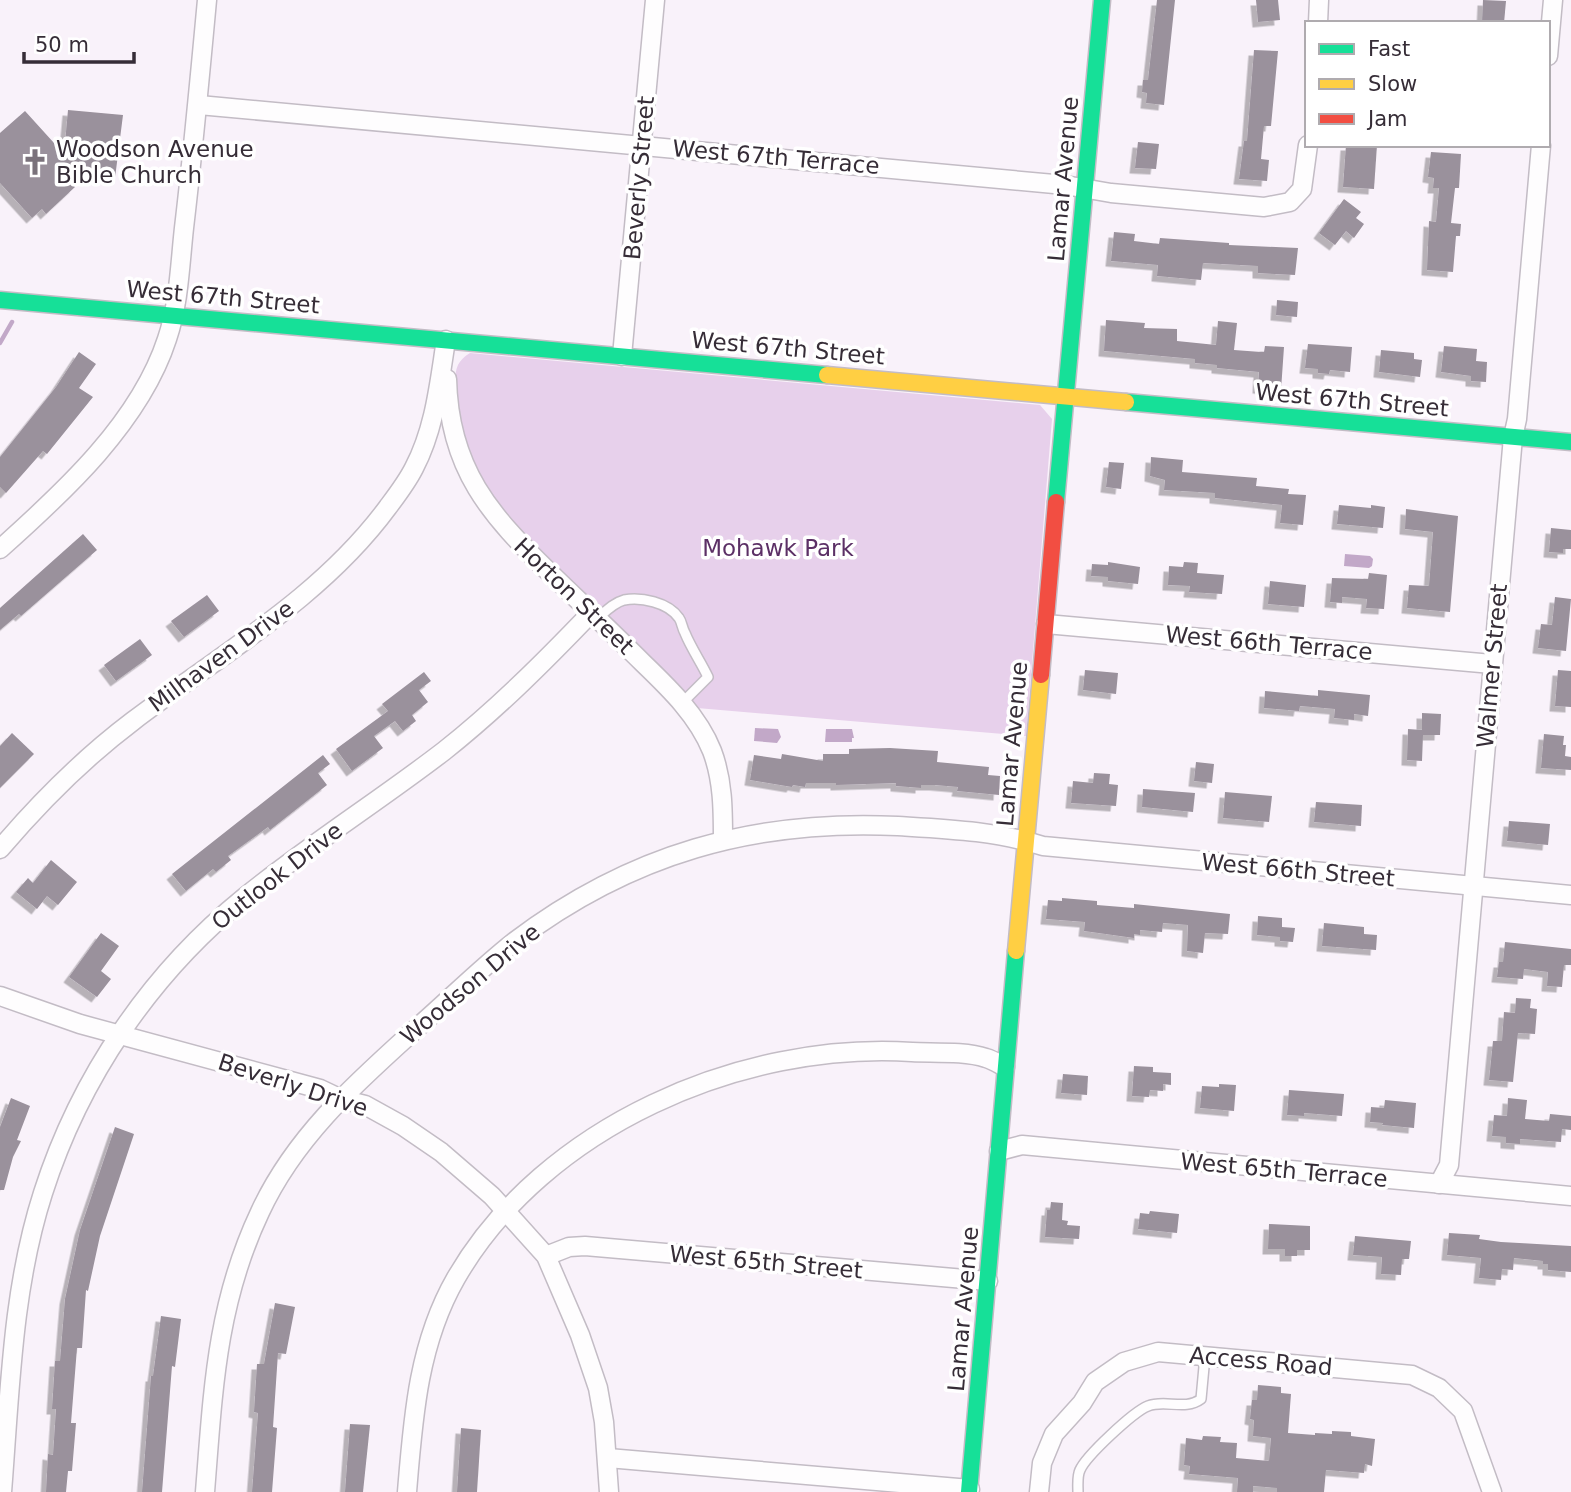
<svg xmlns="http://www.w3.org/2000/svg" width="1571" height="1492" font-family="'DejaVu Sans',sans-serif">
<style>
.green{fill:#e7d0eb}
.water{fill:#c2a8c8}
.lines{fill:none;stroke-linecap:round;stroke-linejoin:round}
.stream{stroke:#c2a8c8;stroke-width:4.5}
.building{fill:#9a919c;filter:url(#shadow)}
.lane-casing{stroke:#c3bcc5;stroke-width:12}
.street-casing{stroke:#c3bcc5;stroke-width:21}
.fast-casing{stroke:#c3bcc5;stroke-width:19}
.slow-casing{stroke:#c3bcc5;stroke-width:19}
.jam-casing{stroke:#c3bcc5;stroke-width:19}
.lane{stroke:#fefdfe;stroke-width:9}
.street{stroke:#fefdfe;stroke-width:18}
.fast{stroke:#16e098;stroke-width:16}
.slow{stroke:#ffcf43;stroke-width:16}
.jam{stroke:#f24e42;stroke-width:16}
.labels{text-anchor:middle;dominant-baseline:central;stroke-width:7;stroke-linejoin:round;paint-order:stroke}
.poi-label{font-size:23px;fill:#362d37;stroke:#fff;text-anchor:start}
.street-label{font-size:23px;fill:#362d37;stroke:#fff}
.park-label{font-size:23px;fill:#5c3066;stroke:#fff}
</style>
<defs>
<filter id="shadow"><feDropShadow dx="-5.5" dy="5.5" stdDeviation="0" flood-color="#0004"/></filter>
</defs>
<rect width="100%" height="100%" fill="#f9f2fa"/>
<path class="green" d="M470,353L1040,405L1052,419L1026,736L697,708C656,657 605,613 557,568C530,542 499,515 480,481C467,456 457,422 456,394C455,375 453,363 470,353Z"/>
<g class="water">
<path d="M1345,554L1370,556L1373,559L1372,566L1369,568L1344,566Z"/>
<path d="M755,728L778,729L781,737L777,743L754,741Z"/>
<path d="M826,729H852L854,738H852V742H825Z"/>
</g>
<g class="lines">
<path class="stream" d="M0,343L12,322"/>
</g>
<g class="building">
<path d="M1157,0H1175L1164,105L1146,103L1147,93L1142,92L1143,80H1148Z"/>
<path d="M1256,0H1278L1280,20L1258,22Z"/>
<path d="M1483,0L1506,1L1504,23H1482Z"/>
<path d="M1254,50L1278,51L1271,126H1264L1261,159L1269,160L1267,181L1239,179L1244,141H1247Z"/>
<path d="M68,110L123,115L115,178L62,173L75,187L46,214L42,209L32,218L0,183V133L25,111L64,154Z"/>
<path d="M1138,142L1159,144L1156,169L1135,168Z"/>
<path d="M1346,145H1377L1374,189L1343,187Z"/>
<path d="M1431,152L1461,154L1459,188H1455L1451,223L1461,224L1460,236H1456L1453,272L1427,270L1429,221L1436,222L1439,188H1433L1434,178L1428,177Z"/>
<path d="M1344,199L1361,212L1356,218L1364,224L1354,238L1346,231L1335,245L1319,233Z"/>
<path d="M1114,232L1135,234L1134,241L1159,244L1160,238L1229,243V245L1298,248L1295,275L1258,273V266L1203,263L1201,280L1157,276L1158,265L1111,261Z"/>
<path d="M1277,300L1298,302L1297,317L1276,315Z"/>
<path d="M1106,320L1145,323L1144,328L1177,329V341L1216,345L1218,321L1237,323L1234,350L1261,352H1264L1265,346L1284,347L1281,390L1258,388L1259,372L1217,368V365L1195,363V359L1104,351Z"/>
<path d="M1308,344L1352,347L1350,372L1330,370L1329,374L1318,373V369L1305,368Z"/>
<path d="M1444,346L1477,349L1476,361L1487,362L1486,382L1471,381V376L1441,372Z"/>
<path d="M1381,350L1414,353V359L1422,360L1420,377L1379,372Z"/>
<path d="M79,352L96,364L79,388L93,397L47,454L43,451L6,493L0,487V457L56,387Z"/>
<path d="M1151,457L1183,460L1182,472L1257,478L1256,486L1289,489L1288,494L1306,495L1303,525L1280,523L1282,505L1215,498V493L1164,490L1165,480L1150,476Z"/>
<path d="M1109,462L1124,463L1121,489L1106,487Z"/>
<path d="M1339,505L1371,508V505L1385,507L1383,528L1337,524Z"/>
<path d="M1406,509L1458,516L1450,612L1407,608L1409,585L1429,586L1433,532L1405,529Z"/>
<path d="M1551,528L1571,530V549H1563V553L1549,552Z"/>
<path d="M83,534L97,550L21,616L19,614L0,630V608Z"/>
<path d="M1108,562L1140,567L1138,584L1108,581V577L1091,576L1092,564L1108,565Z"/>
<path d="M1184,562L1198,563L1197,573L1224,575L1222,594L1189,592L1190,586L1168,585L1169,566L1183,567Z"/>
<path d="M1369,573L1387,575L1384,609L1366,608L1367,599L1342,597V603L1330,602L1332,578L1368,579Z"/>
<path d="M1270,581L1306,585L1304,607L1268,604Z"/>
<path d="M207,595L219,611L184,637L171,621Z"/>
<path d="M1555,597L1571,599L1566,651L1538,648L1541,624L1552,625Z"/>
<path d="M140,639L152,655L116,681L104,665Z"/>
<path d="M1085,670L1118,673L1116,694L1083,690Z"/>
<path d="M1558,670L1571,671V707L1555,706Z"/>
<path d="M424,672L431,681L419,690L428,702L412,715L416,721L403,731L395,721L374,736L383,748L352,771L336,749L388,711L382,704Z"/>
<path d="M1318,690L1370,695L1368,716L1354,714V720L1334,718L1335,709L1300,706L1299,711L1264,708L1265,691L1318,696Z"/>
<path d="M1422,713L1441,714L1440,735H1423L1422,761L1407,760L1408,729L1422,730Z"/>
<path d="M12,733L34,754L0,788V746Z"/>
<path d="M1544,734L1564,736L1563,745H1566L1565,756L1571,757V770L1541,768Z"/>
<path d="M890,748L938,751L937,762L989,767L988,775L1000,776L999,795L957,791L958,787L935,785H921V788L896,786V783L836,785V783H806L805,787L793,785L792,787L750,780L754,755L781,759L782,754L823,761V754H849V749Z"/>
<path d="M323,755L330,764L318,773L327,785L270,830L268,827L228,856L231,860L216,872L213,869L186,891L172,874Z"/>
<path d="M1196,762L1214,764L1212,783L1194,781Z"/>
<path d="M1094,773L1110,774L1109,784L1118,785L1116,806L1071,803L1073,781L1093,783Z"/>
<path d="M1143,789L1195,793L1193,812L1142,807Z"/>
<path d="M1225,792L1272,796L1269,822L1223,818Z"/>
<path d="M1316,802L1362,805L1361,826L1314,822Z"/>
<path d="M1509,821L1550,824L1548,845L1507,841Z"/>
<path d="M51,860L77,882L58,905L47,896L37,909L16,892L28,878L33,883Z"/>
<path d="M1062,898L1097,901V905L1134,908V904L1230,914L1228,934L1205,933L1203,953L1187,951L1188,925L1163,923L1162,932L1140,930V935L1134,934V938L1084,931L1085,922L1046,919L1048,900L1062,901Z"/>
<path d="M1258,916L1282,918V927L1295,928L1293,942L1280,941V937L1257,935Z"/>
<path d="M1324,923L1364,927V934L1377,935L1376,950L1322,946Z"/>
<path d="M101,933L119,946L101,971L111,979L97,997L69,977Z"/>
<path d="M1505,942L1571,949V965H1564L1562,987L1547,986L1548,972L1524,969L1523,979L1497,977L1499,962H1503Z"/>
<path d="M1516,998L1531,999L1530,1008L1537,1009L1535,1034L1518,1033L1513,1082L1489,1080L1493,1041H1502L1504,1012L1515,1013Z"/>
<path d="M1134,1066L1153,1067V1072L1171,1073V1085L1163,1084V1091L1150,1090L1149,1097L1132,1096Z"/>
<path d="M1063,1074L1088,1076L1087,1095L1061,1093Z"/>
<path d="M1219,1084L1236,1085L1234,1111L1200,1108L1202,1086L1219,1087Z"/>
<path d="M1289,1090L1344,1094L1342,1116L1304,1113V1116L1287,1115Z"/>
<path d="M11,1098L30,1106L17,1140L21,1141L13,1157L4,1190H0V1127Z"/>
<path d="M1508,1098L1527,1100L1525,1119L1549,1121L1550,1114L1571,1116V1130L1562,1129L1561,1142L1520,1139V1144L1506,1143V1137L1492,1136L1494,1115L1507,1116Z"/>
<path d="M1385,1100L1416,1103L1414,1128L1382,1125L1383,1123L1370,1122L1371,1107L1384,1108Z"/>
<path d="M115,1127L134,1134L100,1236L88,1291L86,1290L82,1348H77L71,1423H76L72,1471H68L66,1492H46L48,1454L53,1455L56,1409H52L55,1361H60L65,1299L80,1230Z"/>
<path d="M1051,1202L1063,1203L1062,1220L1068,1221L1067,1225L1080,1226L1079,1239L1045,1237L1047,1210H1050Z"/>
<path d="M1150,1211L1179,1214L1177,1233L1138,1229L1140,1213L1149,1214Z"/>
<path d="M1269,1224L1310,1226V1250H1297V1256H1285V1249H1268Z"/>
<path d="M1449,1233L1480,1235L1479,1239L1501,1242L1571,1246V1272L1548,1270V1264H1543V1261L1514,1258L1513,1270L1502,1269L1501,1280L1479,1278L1481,1258L1447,1255Z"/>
<path d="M1355,1236L1411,1241L1409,1259H1402L1401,1275L1381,1274L1382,1257L1353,1255Z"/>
<path d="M275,1303L295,1307L286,1354L278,1353L273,1427L277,1428L272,1492H252L258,1413L254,1412L257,1364H264Z"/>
<path d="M161,1316L181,1319L175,1367L172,1366L162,1492H142L151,1376H153Z"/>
<path d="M1258,1385L1281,1387V1393L1291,1394L1288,1433L1315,1435V1433L1332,1434V1431L1351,1432V1436L1375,1439L1372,1466L1365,1464L1364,1473L1326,1470L1324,1492H1277V1488L1253,1486V1492H1237L1238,1478L1189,1474L1190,1466L1184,1465L1186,1438L1202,1440L1203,1436L1221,1437L1220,1442L1237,1443L1236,1458L1269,1461L1271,1438L1253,1436L1254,1420L1250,1419L1252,1400H1257Z"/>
<path d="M350,1424L370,1425L363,1492H345Z"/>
<path d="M461,1428L481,1430L477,1492H457Z"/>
</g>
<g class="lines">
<defs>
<g id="lane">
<path d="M597,619C605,612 613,603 624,600C641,597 668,602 679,618C682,622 682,628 685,633C691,648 701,662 708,677L682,703"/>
<path d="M1078,1492C1078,1485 1077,1476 1080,1470C1086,1456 1133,1412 1148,1406C1165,1399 1185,1411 1201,1399L1205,1356"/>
</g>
<g id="street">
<path d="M1318,23L1319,0"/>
<path d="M1548,56L1553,0"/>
<path d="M199,105L1065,185L1111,193L1264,207L1290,202L1302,189L1308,145"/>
<path d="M622,356L655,0"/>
<path d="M447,379C449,469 490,515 551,574C582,604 613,633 643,663C670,689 698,716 712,751C723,780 723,810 723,840"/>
<path d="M0,549C64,492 140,422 167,339C179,304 180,264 184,228C193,152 200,76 207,0"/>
<path d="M1046,624L1492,664"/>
<path d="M0,849C40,802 84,758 133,721C221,654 321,598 388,507C397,495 407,482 414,468C435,428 439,384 446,340"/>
<path d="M0,996L80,1024L320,1089L341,1099L365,1105L403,1126L441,1152L492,1196L546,1256L580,1335L598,1388L604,1422L609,1492"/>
<path d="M999,1151L1022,1145L1571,1196"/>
<path d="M1439,1184L1449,1165L1513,437L1517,419L1541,145"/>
<path d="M546,1256L569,1247L585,1246L988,1281"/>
<path d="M608,1458L970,1489"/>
<path d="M2,1492C10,1392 12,1289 43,1193C80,1077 151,973 245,897C309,845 379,801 444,751C497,709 544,662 591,613"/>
<path d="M205,1492C213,1392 216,1305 260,1212C295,1136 357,1082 418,1027C450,999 481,968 514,942C630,854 754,819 898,826C947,829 997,831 1043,846L1571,895"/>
<path d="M407,1492C413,1418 418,1344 456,1278C544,1126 742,1041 912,1052C934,1053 965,1051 986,1058C993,1060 999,1064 1005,1067"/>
<path d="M1039,1492L1042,1463L1054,1434L1082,1403L1095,1382L1124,1362L1158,1352L1412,1375L1439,1388L1463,1411L1492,1492"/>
</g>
<g id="fast">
<path d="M0,300L827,375"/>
<path d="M1126,402L1571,442"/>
<path d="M1056,502L1102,0"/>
<path d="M969,1492L1016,951"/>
</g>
<g id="slow">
<path d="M827,375L1126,402"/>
<path d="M1016,951L1041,675"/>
</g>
<path id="jam" d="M1041,675L1056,502"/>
</defs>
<use href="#lane" class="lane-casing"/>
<use href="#street" class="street-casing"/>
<use href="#fast" class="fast-casing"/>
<use href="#slow" class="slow-casing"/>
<use href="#jam" class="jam-casing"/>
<use href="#lane" class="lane"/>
<use href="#street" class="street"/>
<use href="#fast" class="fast"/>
<use href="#slow" class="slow"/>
<use href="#jam" class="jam"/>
</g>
<defs>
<symbol id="church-bare" viewBox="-9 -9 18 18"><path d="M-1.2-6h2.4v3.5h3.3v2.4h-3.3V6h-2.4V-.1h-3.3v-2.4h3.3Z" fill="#7a727b" stroke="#fff" stroke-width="2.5" paint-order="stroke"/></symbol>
</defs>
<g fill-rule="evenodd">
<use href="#church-bare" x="16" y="143" width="38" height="38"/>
</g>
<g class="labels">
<g class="poi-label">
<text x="56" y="149">Woodson Avenue<tspan x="56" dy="26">Bible Church</tspan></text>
</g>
<g class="street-label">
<text transform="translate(776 157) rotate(5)">West 67th Terrace</text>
<text transform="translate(639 178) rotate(-85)">Beverly Street</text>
<text transform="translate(1063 179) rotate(-85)">Lamar Avenue</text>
<text transform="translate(223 297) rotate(5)">West 67th Street</text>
<text transform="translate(788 348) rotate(5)">West 67th Street</text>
<text transform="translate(1352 400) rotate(5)">West 67th Street</text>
<text transform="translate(574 596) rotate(44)">Horton Street</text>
<text transform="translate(1269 643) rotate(5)">West 66th Terrace</text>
<text transform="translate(221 656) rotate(-36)">Milhaven Drive</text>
<text transform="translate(1492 666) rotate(-85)">Walmer Street</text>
<text transform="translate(1012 744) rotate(-85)">Lamar Avenue</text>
<text transform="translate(1298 870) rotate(5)">West 66th Street</text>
<text transform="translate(277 876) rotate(-38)">Outlook Drive</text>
<text transform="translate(470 984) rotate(-40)">Woodson Drive</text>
<text transform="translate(293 1085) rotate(18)">Beverly Drive</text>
<text transform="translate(1284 1170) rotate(5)">West 65th Terrace</text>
<text transform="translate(766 1262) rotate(5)">West 65th Street</text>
<text transform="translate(963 1309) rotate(-85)">Lamar Avenue</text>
<text transform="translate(1261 1361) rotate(5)">Access Road</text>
</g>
<g class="park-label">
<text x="778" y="548">Mohawk Park</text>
</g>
</g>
<rect x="1305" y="21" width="245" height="126" fill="#ffffff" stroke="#afabaf" stroke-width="2"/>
<rect x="1319" y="44" width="35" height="10" fill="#16e098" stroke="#afabaf" stroke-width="2"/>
<text x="1368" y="56" font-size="21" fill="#362d37">Fast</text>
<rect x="1319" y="79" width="35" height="10" fill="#ffcf43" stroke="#afabaf" stroke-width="2"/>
<text x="1368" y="91" font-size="21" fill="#362d37">Slow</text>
<rect x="1319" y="114" width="35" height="10" fill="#f24e42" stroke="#afabaf" stroke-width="2"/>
<text x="1368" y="126" font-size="21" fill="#362d37">Jam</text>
<path d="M24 52v10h110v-10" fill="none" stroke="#362d37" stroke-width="3.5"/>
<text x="35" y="52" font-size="21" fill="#362d37" stroke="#ffffff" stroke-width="5" paint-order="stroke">50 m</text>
</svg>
